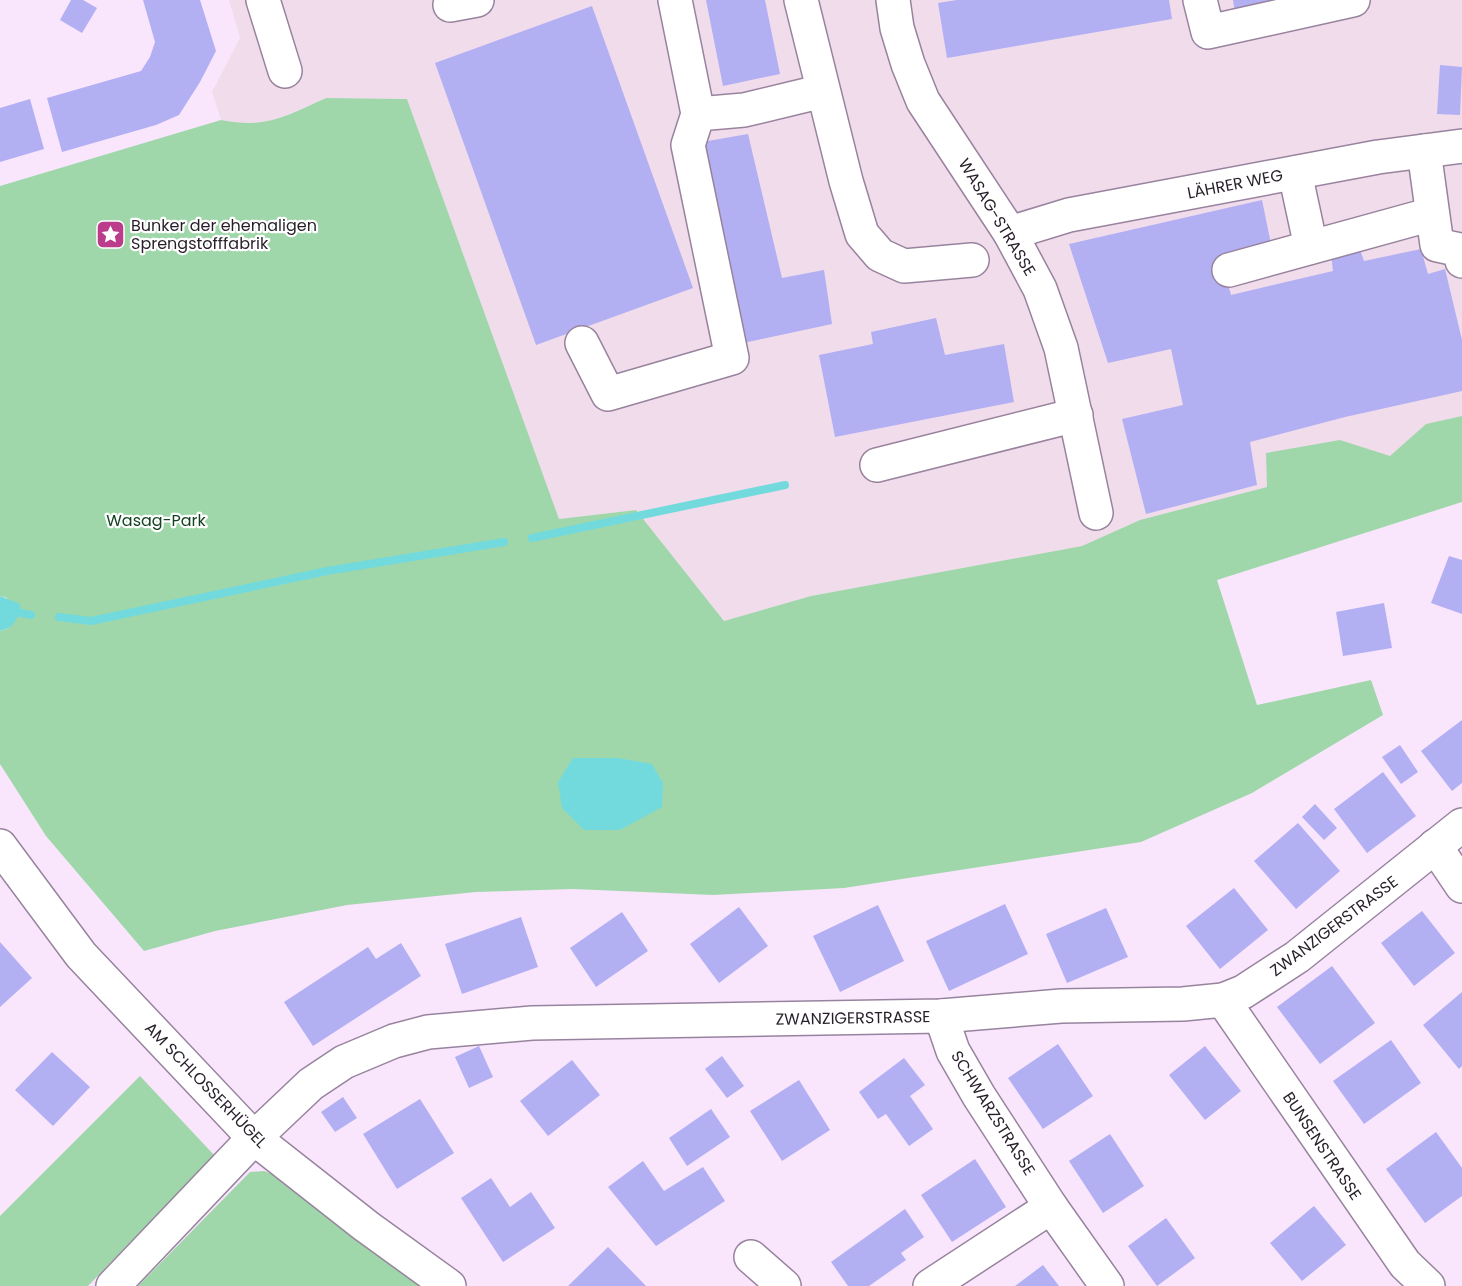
<svg xmlns="http://www.w3.org/2000/svg" width="1462" height="1286" font-family="Poppins,sans-serif">
<style>
.commercial{fill:#f1dceb}
.green{fill:#a0d7aa}
.water{fill:#72dadd}
.lines{fill:none;stroke-linecap:round;stroke-linejoin:round}
.stream{stroke:#72dadd;stroke-width:8}
.building{fill:#b2aff3}
.minor-casing{stroke:#98839e;stroke-width:36}
.minor{stroke:#fff;stroke-width:33}
.labels{text-anchor:middle;dominant-baseline:central;stroke-width:4.5;stroke-linejoin:round;paint-order:stroke}
.street-label{font-size:16px;fill:#271e29;stroke:#fff}
.poi-label{font-size:16px;fill:#271e29;stroke:#fff;text-anchor:start}
.park-label{font-size:16px;fill:#144221;stroke:#fff}
</style>
<rect width="100%" height="100%" fill="#f9e6fd"/>
<path class="commercial" d="M229,0H1462V416L1426,424L1390,457L1340,440L1267,487L1140,520L1082,546L811,596L724,621L636,510L559,519L407,99L326,98L270,122L243,125L221,120L212,92L240,38Z"/>
<g class="green">
<path d="M326,98L407,99L559,519L636,510L724,621L811,596L1082,546L1140,520L1267,487L1266,453L1340,440L1390,456L1426,424L1462,416V502L1217,580L1257,705L1371,680L1383,715L1252,793L1141,842L844,888L713,895L573,889L476,892L347,905L215,931L144,951L46,836L0,764V631L11,627L7,598L0,596V186L221,120C267,129 285,116 326,98Z"/>
<path d="M140,1076L214,1155L88,1286H0V1216Z"/>
<path d="M264,1171C302,1184 331,1218 361,1243C380,1259 402,1273 422,1286H138L250,1172Z"/>
</g>
<g class="water">
<path d="M0,596L20,604L21,613L11,627L0,631Z"/>
<path d="M573,758H618L652,764L663,783L662,807L620,830H584L562,808L558,782Z"/>
</g>
<g class="lines">
<g class="stream">
<path d="M532,538L785,485"/>
<path d="M21,613L31,615"/>
<path d="M59,617L91,621L327,571L504,542"/>
</g>
</g>
<g class="building">
<path d="M71,0H83L97,8L82,33L60,20Z"/>
<path d="M143,0H200L216,51L200,82L179,115L156,125L62,152L47,98L141,71L150,57L155,42Z"/>
<path d="M706,0H765L780,74L723,86Z"/>
<path d="M957,0H1169L1172,19L947,58L938,3Z"/>
<path d="M1233,0H1295L1235,13Z"/>
<path d="M592,6L693,288L536,345L435,63Z"/>
<path d="M1440,65L1462,67L1460,115L1437,114Z"/>
<path d="M30,99L44,149L0,162V108Z"/>
<path d="M748,134L782,278L824,270L832,324L739,344L702,142Z"/>
<path d="M1262,200L1271,244L1221,258L1231,295L1333,271L1331,254L1359,247L1364,261L1421,249L1428,274L1445,269L1462,340V391L1345,417L1250,442L1257,485L1146,514L1122,419L1183,405L1171,349L1108,363L1069,244Z"/>
<path d="M936,318L945,355L1004,344L1014,402L835,437L819,355L873,344L871,332Z"/>
<path d="M1449,556L1462,560V614L1431,603Z"/>
<path d="M1384,603L1392,648L1343,656L1336,612Z"/>
<path d="M1462,720V783L1452,791L1421,751Z"/>
<path d="M1400,745L1418,772L1401,784L1382,757Z"/>
<path d="M1383,772L1416,816L1367,853L1334,809Z"/>
<path d="M1315,804L1337,828L1324,840L1302,817Z"/>
<path d="M1298,823L1340,871L1296,909L1254,861Z"/>
<path d="M1234,888L1268,930L1220,969L1186,926Z"/>
<path d="M1005,904L1028,954L949,991L926,941Z"/>
<path d="M878,905L904,961L840,992L813,936Z"/>
<path d="M739,907L768,946L719,983L690,944Z"/>
<path d="M1106,908L1128,957L1067,983L1046,934Z"/>
<path d="M1422,911L1455,953L1414,986L1381,943Z"/>
<path d="M622,912L648,951L596,987L570,948Z"/>
<path d="M521,917L538,967L462,994L445,944Z"/>
<path d="M0,942L32,978L0,1007Z"/>
<path d="M401,943L421,976L313,1046L284,1002L368,947L376,959Z"/>
<path d="M1332,966L1375,1023L1320,1064L1277,1007Z"/>
<path d="M1462,992V1066L1459,1069L1423,1025Z"/>
<path d="M1391,1040L1421,1083L1364,1124L1333,1081Z"/>
<path d="M1058,1044L1093,1096L1043,1129L1008,1078Z"/>
<path d="M479,1046L493,1077L469,1088L455,1057Z"/>
<path d="M1205,1046L1241,1091L1205,1120L1169,1075Z"/>
<path d="M52,1052L90,1087L53,1126L15,1090Z"/>
<path d="M722,1056L744,1086L727,1098L705,1069Z"/>
<path d="M904,1058L925,1085L910,1096L933,1129L909,1146L886,1114L878,1119L859,1092Z"/>
<path d="M572,1060L600,1095L548,1136L520,1101Z"/>
<path d="M799,1080L830,1130L782,1161L750,1111Z"/>
<path d="M343,1097L357,1118L335,1132L321,1112Z"/>
<path d="M420,1099L454,1153L397,1189L363,1134Z"/>
<path d="M711,1109L730,1137L687,1166L669,1138Z"/>
<path d="M1436,1132L1462,1168V1196L1425,1223L1386,1169Z"/>
<path d="M1110,1134L1144,1186L1103,1213L1069,1161Z"/>
<path d="M975,1159L1006,1207L952,1242L921,1195Z"/>
<path d="M643,1161L664,1191L703,1167L725,1201L656,1246L608,1187Z"/>
<path d="M491,1178L510,1207L531,1192L555,1228L503,1262L461,1198Z"/>
<path d="M1314,1206L1346,1245L1302,1281L1270,1243Z"/>
<path d="M905,1209L924,1237L901,1253L906,1260L869,1286H848L831,1262Z"/>
<path d="M1166,1218L1195,1258L1157,1286L1128,1246Z"/>
<path d="M608,1247L646,1286H568Z"/>
<path d="M1043,1265L1059,1286H1015Z"/>
</g>
<g class="lines">
<defs>
<g id="minor">
<path d="M263,0L285,71"/>
<path d="M801,0L846,181L862,234L880,255L904,266L972,260"/>
<path d="M893,0L897,28L908,64L923,101L1010,233L1040,289L1061,348L1096,513"/>
<path d="M1200,0L1208,32L1353,0"/>
<path d="M450,5L477,0"/>
<path d="M698,114L744,110L823,91"/>
<path d="M1424,151L1437,245L1460,250L1462,261"/>
<path d="M1295,173L1311,247"/>
<path d="M1010,233L1069,215L1378,157L1462,146"/>
<path d="M1229,270L1432,214"/>
<path d="M582,343L608,394L732,358L688,145L698,114L675,0"/>
<path d="M877,465L1076,415"/>
<path d="M0,846L81,955L254,1138L366,1226L449,1286"/>
<path d="M1435,846L1462,886"/>
<path d="M1223,1000L1405,1264L1428,1286"/>
<path d="M941,1016L953,1051L979,1096L1051,1207L1107,1286"/>
<path d="M751,1257L784,1286"/>
<path d="M113,1286L254,1138L311,1084L344,1062L394,1041L428,1032L532,1023L941,1016L1061,1006L1183,1004L1223,1000L1243,992L1297,957L1462,825"/>
<path d="M930,1286L1051,1207"/>
</g>
</defs>
<use href="#minor" class="minor-casing"/>
<use href="#minor" class="minor"/>
</g>
<defs>
<symbol id="sight-square" viewBox="-11 -11 22 22"><rect x="-9" y="-9" width="18" height="18" rx="4" fill="#ba3c8a" stroke="#fff"/><path d="M0-6L1.8-2.2L6-1.7L2.9 1.2L3.7 5.4L0 3.3L-3.7 5.4L-2.9 1.2L-6-1.7L-1.8-2.2Z" fill="#fff"/></symbol>
</defs>
<g fill-rule="evenodd">
<use href="#sight-square" x="94" y="218" width="33" height="33"/>
</g>
<g class="labels">
<g class="street-label">
<text transform="translate(1235 184) rotate(-11)">LÄHRER WEG</text>
<text transform="translate(997 217) rotate(59)">WASAG-STRASSE</text>
<text transform="translate(1334 926) rotate(-37)">ZWANZIGERSTRASSE</text>
<text transform="translate(853 1018) rotate(-1)">ZWANZIGERSTRASSE</text>
<text transform="translate(206 1085) rotate(46)">AM SCHLOSSERHÜGEL</text>
<text transform="translate(993 1113) rotate(58)">SCHWARZSTRASSE</text>
<text transform="translate(1322 1146) rotate(56)">BUNSENSTRASSE</text>
</g>
<g class="poi-label">
<text x="131" y="225">Bunker der ehemaligen<tspan x="131" dy="18">Sprengstofffabrik</tspan></text>
</g>
<g class="park-label">
<text x="156" y="520">Wasag-Park</text>
</g>
</g>
</svg>
